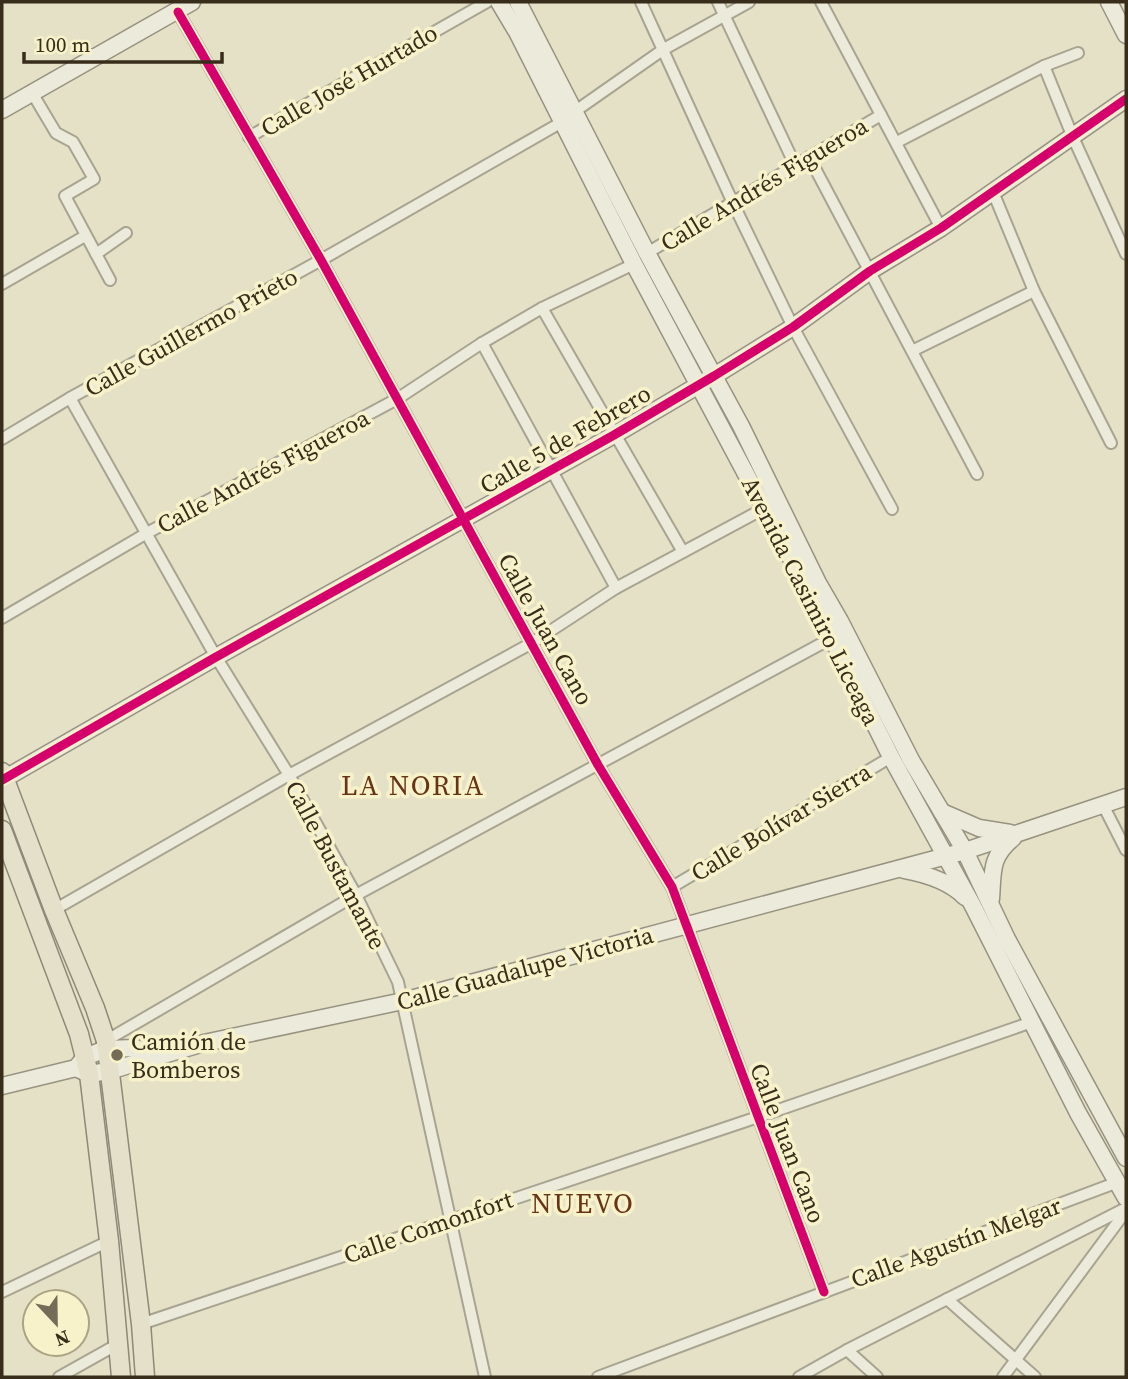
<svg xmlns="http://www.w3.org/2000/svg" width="1128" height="1379" font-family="'Source Serif 4',serif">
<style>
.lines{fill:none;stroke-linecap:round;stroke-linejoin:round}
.street-casing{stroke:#a8a491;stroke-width:14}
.secondary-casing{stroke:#989381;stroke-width:19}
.primary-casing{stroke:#8e8978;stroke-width:21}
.street{stroke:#eceada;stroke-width:10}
.secondary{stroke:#eceada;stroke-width:16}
.primary{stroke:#e4e0ca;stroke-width:18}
.cycleway-casing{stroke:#f8f2cb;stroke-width:13}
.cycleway{stroke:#d6006c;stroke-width:9}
.poi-dot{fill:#746c57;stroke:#f8f2cb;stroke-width:2.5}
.labels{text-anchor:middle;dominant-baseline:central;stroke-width:7;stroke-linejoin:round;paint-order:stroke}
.street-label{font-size:24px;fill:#372d1a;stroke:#f8f2cb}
.poi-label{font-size:24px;fill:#372d1a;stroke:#f8f2cb;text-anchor:start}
.quarter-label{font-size:28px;letter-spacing:2px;fill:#673416;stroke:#f8f2cb}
</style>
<rect width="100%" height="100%" fill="#e4e1c7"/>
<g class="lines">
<defs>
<g id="street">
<path d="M641,2L733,203L793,327L892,509"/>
<path d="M718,2L795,165"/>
<path d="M821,2L941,228"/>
<path d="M178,12L321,260L598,765L672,887L824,1292"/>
<path d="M1044,66L1072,135L1126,254"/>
<path d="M31,91L56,133L73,142L94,179L65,196L110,280"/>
<path d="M574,112L664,49L749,2"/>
<path d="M249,137L487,2"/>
<path d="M897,142L1044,66L1078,53"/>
<path d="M809,157L977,474"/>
<path d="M993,192L1034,291L1111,443"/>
<path d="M647,253L881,115"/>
<path d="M96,254L126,233"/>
<path d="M2,284L85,236"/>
<path d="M542,308L683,552"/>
<path d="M482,343L616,588"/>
<path d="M914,350L1034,291"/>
<path d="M70,398L216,657L289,775L356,895L398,982L485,1377"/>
<path d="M2,439L70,398L321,260L562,122"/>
<path d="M2,618L147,533L397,399L482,343L542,308L634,264"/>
<path d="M1103,805L1126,850"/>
<path d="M672,887L891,757"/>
<path d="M54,910L289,775L532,643L616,588L763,509"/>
<path d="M102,1043L356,895L832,638"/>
<path d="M2,1292L109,1241"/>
<path d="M947,1299L1035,1377"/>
<path d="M141,1324L758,1117L1032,1022"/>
<path d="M847,1350L877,1377"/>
<path d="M59,1377L118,1344"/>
<path d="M598,1377L1118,1182"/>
<path d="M799,1377L847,1350L1126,1208"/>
<path d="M1003,1377L1126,1211"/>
</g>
<g id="secondary">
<path d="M499,2L517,32L634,264L810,594L891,757L973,906L1078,1113L1126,1198"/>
<path d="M518,2L647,253L741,426L818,583L840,621L911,760L965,851L1007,939L1126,1158"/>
<path d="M1109,2L1126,35"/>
<path d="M2,110L192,2"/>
<path d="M2,780L216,657L614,435L714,376L793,327L870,271L941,228L1126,99"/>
<path d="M942,812L979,828L1010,833"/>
<path d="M904,870C926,874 949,881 965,897"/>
<path d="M991,899C993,871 990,857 1013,838"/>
<path d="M76,1068L89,1074L109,1071L204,1043L403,1001L965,851L1126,797"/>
<path d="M2,1086L76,1068L85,1057L106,1049L135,1048L161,1055"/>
</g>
<g id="primary">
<path d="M2,772L54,910L95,1008L106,1041L141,1324L145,1377"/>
<path d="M2,830L79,1034L89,1074L109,1241L121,1377"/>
</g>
</defs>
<use href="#street" class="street-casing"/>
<use href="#secondary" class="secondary-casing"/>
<use href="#primary" class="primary-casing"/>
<use href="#street" class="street"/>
<use href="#secondary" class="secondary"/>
<use href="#primary" class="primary"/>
<defs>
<g id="cycleway">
<path d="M178,12L321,260L598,765L672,887L824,1292"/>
<path d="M2,780L216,657L614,435L714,376L793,327L870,271L941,228L1126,99"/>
</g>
</defs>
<use href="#cycleway" class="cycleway-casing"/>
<use href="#cycleway" class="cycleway"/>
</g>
<circle class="poi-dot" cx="117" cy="1055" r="7"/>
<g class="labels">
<g class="street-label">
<text transform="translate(349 80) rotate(-30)">Calle José Hurtado</text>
<text transform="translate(764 184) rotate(-31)">Calle Andrés Figueroa</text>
<text transform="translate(191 332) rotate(-29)">Calle Guillermo Prieto</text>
<text transform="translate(565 439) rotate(-30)">Calle 5 de Febrero</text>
<text transform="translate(263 471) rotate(-28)">Calle Andrés Figueroa</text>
<text transform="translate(811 601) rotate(63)">Avenida Casimiro Liceaga</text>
<text transform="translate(546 629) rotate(61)">Calle Juan Cano</text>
<text transform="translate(781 822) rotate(-31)">Calle Bolívar Sierra</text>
<text transform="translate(336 865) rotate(62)">Calle Bustamante</text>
<text transform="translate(525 968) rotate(-15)">Calle Guadalupe Victoria</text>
<text transform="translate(788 1143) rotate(69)">Calle Juan Cano</text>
<text transform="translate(428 1227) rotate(-19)">Calle Comonfort</text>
<text transform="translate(956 1242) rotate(-20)">Calle Agustín Melgar</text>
</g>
<g class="poi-label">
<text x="131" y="1041">Camión de<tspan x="131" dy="28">Bomberos</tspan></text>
</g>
<g class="quarter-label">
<text x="413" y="785">LA NORIA</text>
<text x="583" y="1203">NUEVO</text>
</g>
</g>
<rect width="1128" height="1379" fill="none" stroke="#372d1a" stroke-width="7"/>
<g transform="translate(56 1323) rotate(158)"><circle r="33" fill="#f8f2cb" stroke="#aba384" stroke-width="2"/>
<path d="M0-5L12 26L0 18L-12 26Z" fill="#746c57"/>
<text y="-10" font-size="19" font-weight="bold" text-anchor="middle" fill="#372d1a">N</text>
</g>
<path d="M24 52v10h198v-10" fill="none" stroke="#372d1a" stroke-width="3.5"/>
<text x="35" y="52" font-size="21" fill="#372d1a" stroke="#f8f2cb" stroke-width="5" paint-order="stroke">100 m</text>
</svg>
